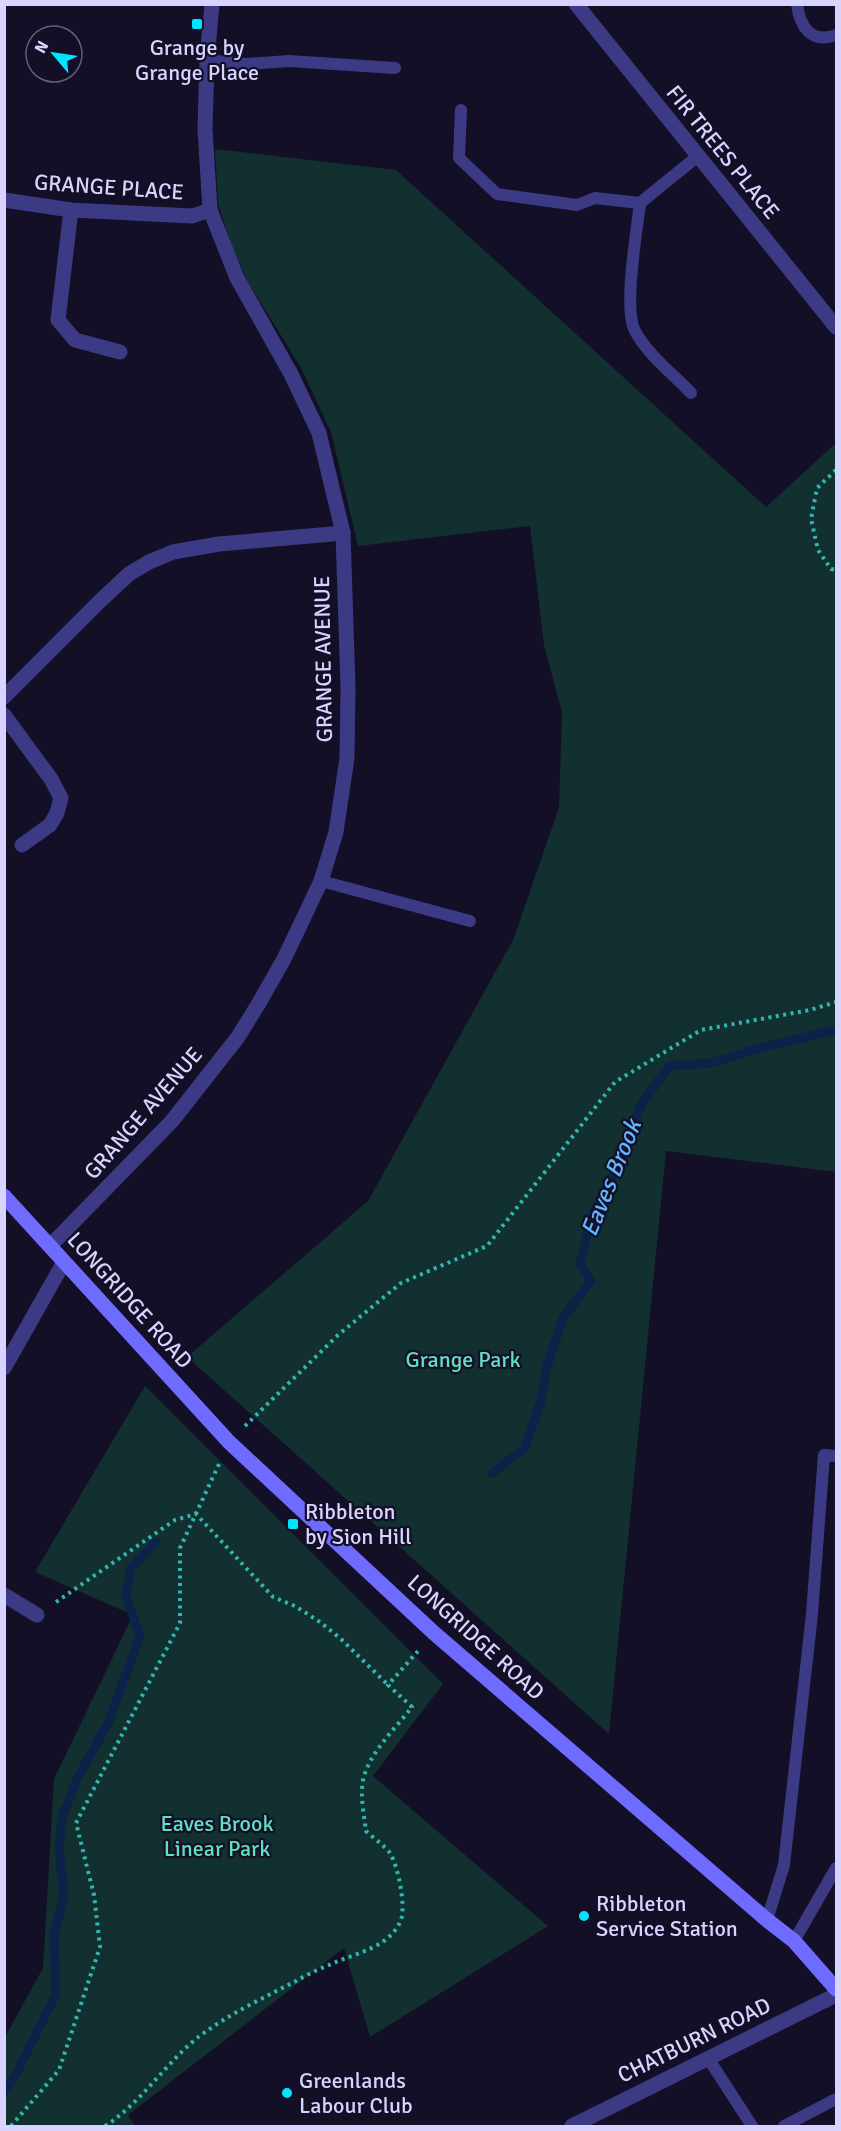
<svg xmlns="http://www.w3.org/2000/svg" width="841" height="2131" font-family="Signika,sans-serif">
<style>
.green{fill:#12302f}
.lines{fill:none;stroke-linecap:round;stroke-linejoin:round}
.stream{stroke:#0c2248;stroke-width:9}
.path{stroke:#2fb8b0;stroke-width:4;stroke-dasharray:3 4.5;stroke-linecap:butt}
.lane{stroke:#3d3a85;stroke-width:12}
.street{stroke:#3d3a85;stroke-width:15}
.secondary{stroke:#6f6bff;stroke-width:15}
.poi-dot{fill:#00e5ff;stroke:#130f26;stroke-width:2}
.labels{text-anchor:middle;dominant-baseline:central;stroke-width:4.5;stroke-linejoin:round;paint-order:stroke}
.poi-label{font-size:22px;fill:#d9d4ff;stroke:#130f26;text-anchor:start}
.street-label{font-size:22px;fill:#d9d4ff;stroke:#130f26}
.park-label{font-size:22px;fill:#5fe0c0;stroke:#130f26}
.water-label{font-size:24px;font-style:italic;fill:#62b6ff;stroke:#130f26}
</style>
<rect width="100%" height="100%" fill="#130f26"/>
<g class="green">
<path d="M215,149L396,170L766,507L836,443V1172L666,1151L609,1734L187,1357L368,1201L514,938L559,807L562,712L544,645L530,526L358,546L331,432L301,368L248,282L231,244L218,204Z"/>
<path d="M145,1386L443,1684L373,1776L548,1926L370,2037L344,1948L128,2115L135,2126H5V2037L43,1968L54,1779L133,1615L35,1572Z"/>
</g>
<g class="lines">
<g class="stream">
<path d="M492,1473L524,1449L540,1404L547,1366L563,1318L591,1281L580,1265L591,1217L620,1163L641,1105L669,1066L711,1063L756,1049L836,1030"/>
<path d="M4,2092L13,2080L56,1994L54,1934L64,1896L59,1847L62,1817L78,1777L109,1721L140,1636L126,1597L131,1568L156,1542"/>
</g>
<g class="path">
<path d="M836,470L817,488L811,519L818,550L831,569L836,570"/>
<path d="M245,1426L338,1335L401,1283L487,1246L615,1082L701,1030L810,1010L836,1002"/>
<path d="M56,1602L175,1520L196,1514L273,1597L295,1606L320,1622L341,1639L388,1685"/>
<path d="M11,2126L59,2070L100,1947L94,1895L76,1823L180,1623V1548L219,1464"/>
<path d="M105,2126C141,2103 164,2065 197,2038C227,2015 263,1998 296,1981C308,1974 321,1968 334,1963C358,1952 389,1948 401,1920C406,1905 398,1866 390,1853C384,1845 373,1838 366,1831C364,1815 360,1796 363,1780C369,1753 395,1729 412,1707L388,1685L418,1651"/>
</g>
<g class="lane">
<path d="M797,4C800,28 812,44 836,35"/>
<path d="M207,60L246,64L289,61L395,68"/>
<path d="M461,110L459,158L497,194L577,205L595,198L640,203L698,156"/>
<path d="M640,203C637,230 623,309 635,331C648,355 673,374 691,393"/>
<path d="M321,881L470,921"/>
<path d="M767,1920L784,1865L812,1614L824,1455L836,1456"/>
<path d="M794,1941L836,1868"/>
<path d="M708,2058L752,2126"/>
<path d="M784,2126L836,2099"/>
</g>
<g class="street">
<path d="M576,4L836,327"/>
<path d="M4,200L71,210L192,216L210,210"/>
<path d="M71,210L58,320L75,340L120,352"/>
<path d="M4,697L100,601L129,574L149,562L173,552L219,544L343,533"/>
<path d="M4,715L51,779L61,798L57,813L50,825L22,845"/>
<path d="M50,1246L172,1121L238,1037L259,1003L284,959L321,881L336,832L347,758L348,687L343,533L319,433L291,374L237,278L210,210L205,129L207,60L212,4"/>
<path d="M4,1368L64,1262"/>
<path d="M4,1595L37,1615"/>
<path d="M572,2126L836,1995"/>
</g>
<path class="secondary" d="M4,1196L229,1442L434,1633L767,1920L794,1941L836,1989"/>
</g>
<g class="poi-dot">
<rect x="191" y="18" width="12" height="12" rx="3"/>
<rect x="287" y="1518" width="12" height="12" rx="3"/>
<circle cx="584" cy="1916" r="6"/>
<circle cx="287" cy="2093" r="6"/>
</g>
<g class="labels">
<g class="poi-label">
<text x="197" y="47" text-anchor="middle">Grange by<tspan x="197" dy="25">Grange Place</tspan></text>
<text x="305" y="1511">Ribbleton<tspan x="305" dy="25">by Sion Hill</tspan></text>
<text x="596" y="1903">Ribbleton<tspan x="596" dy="25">Service Station</tspan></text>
<text x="299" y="2080">Greenlands<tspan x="299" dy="25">Labour Club</tspan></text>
</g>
<g class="street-label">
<text transform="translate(723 152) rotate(51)">FIR TREES PLACE</text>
<text transform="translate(109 187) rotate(4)">GRANGE PLACE</text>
<text transform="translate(323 659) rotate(-91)">GRANGE AVENUE</text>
<text transform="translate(143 1113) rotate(-49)">GRANGE AVENUE</text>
<text transform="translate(130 1300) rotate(48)">LONGRIDGE ROAD</text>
<text transform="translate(476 1637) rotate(42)">LONGRIDGE ROAD</text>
<text transform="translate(694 2040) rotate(-26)">CHATBURN ROAD</text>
</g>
<g class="park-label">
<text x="463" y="1359">Grange Park</text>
<text x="217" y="1823">Eaves Brook<tspan x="217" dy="25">Linear Park</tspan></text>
</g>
<g class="water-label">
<text transform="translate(611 1178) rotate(-68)">Eaves Brook</text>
</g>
</g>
<rect width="841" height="2131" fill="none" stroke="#d9d4ff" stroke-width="12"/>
<g transform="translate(54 54) rotate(299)"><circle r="28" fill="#130f26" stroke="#625e7d" stroke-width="1.5"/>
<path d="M0-4.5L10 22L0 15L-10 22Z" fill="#00e5ff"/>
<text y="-9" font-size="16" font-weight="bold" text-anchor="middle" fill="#d9d4ff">N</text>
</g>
</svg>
